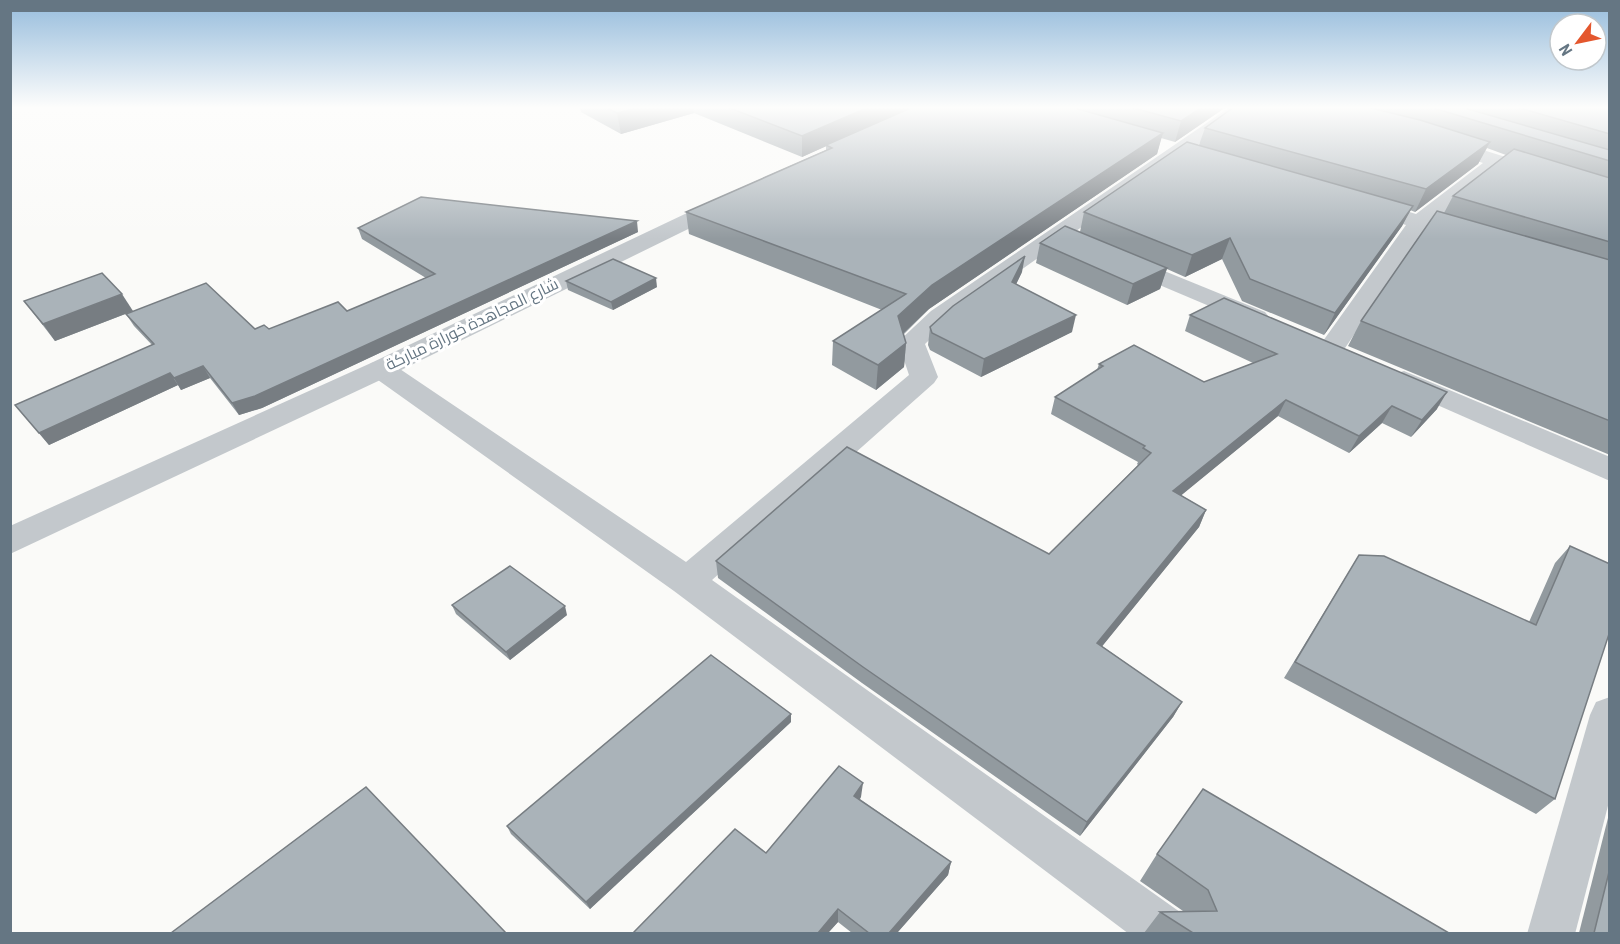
<svg xmlns="http://www.w3.org/2000/svg" width="1620" height="944" font-family="'Roboto Condensed',Cairo,sans-serif">
<style>
.lines{fill:none;stroke-linecap:round;stroke-linejoin:round}
.minor{fill:#c3c8cc;fill-rule:evenodd}
.tertiary{fill:#c3c8cc;fill-rule:evenodd}
.wall{fill:#929a9f}
.shaded-wall{fill:#777d82}
.building{fill:#aab3b9;stroke:#777d82;stroke-width:1.5}
.labels{text-anchor:middle;dominant-baseline:central;stroke-width:6;stroke-linejoin:round;paint-order:stroke}
.street-label{font-size:16px;fill:#657683;stroke:#fff}
</style>
<rect width="100%" height="100%" fill="#fafaf8"/>
<g class="lines">
<g class="minor">
<path d="M1230,107H1251L949,321L925,344L938,377L934,383L712,580L1187,917L1194,934H1129L674,591L371,375L367,369L371,363L381,361L391,363L686,562L909,375L898,342L931,311Z"/>
<path d="M1442,137L1610,190V203L1501,169L1436,220L1476,232L1479,237L1476,242L1468,244L1424,231L1341,354L1331,356L1321,354L1318,348L1406,225L1359,211L1356,206L1359,201L1367,199L1416,214L1483,163L1435,147L1432,143Z"/>
<path d="M1125,255L1265,312L1269,317L1265,322L1256,325L1247,322L1117,267L1113,262L1117,257Z"/>
<path d="M1404,371L1610,457V481L1394,386L1390,380L1394,374Z"/>
<path d="M1610,697V798L1575,934H1527L1590,715L1596,702Z"/>
</g>
<path class="tertiary" d="M727,194L735,196L738,201L735,206L391,375L10,554V526L371,363Z"/>
</g>
<g class="wall">
<path d="M580,107H1226L1175,142L1161,138L1157,154L929,309L904,334L906,343L904,367L876,390L832,365L833,341L882,310L689,234L686,212L826,150V146L802,157L694,113L621,134L581,112Z"/>
<path d="M1234,107H1610V455L1348,346L1361,321L1444,213L1453,196L1506,155L1487,148L1478,164L1415,212L1410,210L1402,226L1324,335L1242,301L1222,259L1185,277L1167,269L1160,289L1127,305L1036,263L1040,243L1080,232L1084,212L1199,145L1205,128Z"/>
<path d="M358,228L638,232L262,408L239,415L210,378L181,390L178,385L49,445L15,405L152,345L134,326L126,314L255,329H269L347,311L426,278L362,239Z"/>
<path d="M1022,272L1016,284L1072,332L981,377L930,350L928,345L930,327Z"/>
<path d="M566,281L657,287L613,310L568,290Z"/>
<path d="M24,301L133,311L55,341Z"/>
<path d="M1190,315L1437,409L1411,437L1382,423L1349,453L1278,416L1181,495L1206,510L1199,527L1102,646L1182,702L1173,717L1080,836L862,683L718,578L716,561L1049,554L1138,465L1137,464L1138,462L1051,414L1055,397L1097,370L1099,364L1204,382L1253,363L1185,331Z"/>
<path d="M1570,546L1555,799L1536,814L1284,678L1359,555L1529,622L1555,563Z"/>
<path d="M452,605L567,615L510,660L456,614Z"/>
<path d="M791,722L590,909L511,834L507,826Z"/>
<path d="M861,797L860,799L951,862L948,875L897,933H852L838,922L828,933H633L766,853Z"/>
<path d="M1610,810V933H1579Z"/>
<path d="M1157,854L1449,933H1144L1160,912L1183,911L1140,881Z"/>
</g>
<g class="shaded-wall">
<path d="M642,107H693L694,113L621,134L617,113Z"/>
<path d="M869,107H914L802,157V136Z"/>
<path d="M1202,107H1226L1175,142L1181,121Z"/>
<path d="M1163,133L1157,154L929,309L896,340L898,316L932,285Z"/>
<path d="M1490,142L1478,164L1415,212L1426,189Z"/>
<path d="M1413,206L1402,226L1324,335L1335,313Z"/>
<path d="M637,221L638,232L262,408L239,415L232,403Z"/>
<path d="M1230,238L1222,259L1185,277L1192,255Z"/>
<path d="M1025,256L1022,272L1009,299L1012,282Z"/>
<path d="M1167,268L1160,289L1127,305L1133,284Z"/>
<path d="M656,278L657,287L613,310L611,302Z"/>
<path d="M122,294L133,311L55,341L43,324Z"/>
<path d="M1076,315L1072,332L981,377L984,359Z"/>
<path d="M906,343L904,367L876,390L878,365Z"/>
<path d="M203,366L210,378L181,390L174,378Z"/>
<path d="M170,373L178,385L49,445L39,433Z"/>
<path d="M1447,392L1437,409L1411,437L1422,420Z"/>
<path d="M1286,400L1278,416L1167,507L1173,491Z"/>
<path d="M1392,406L1382,423L1349,453L1359,436Z"/>
<path d="M1206,510L1199,527L1091,660L1097,643Z"/>
<path d="M565,606L567,615L510,660L506,652Z"/>
<path d="M1182,702L1173,717L1080,836L1087,822Z"/>
<path d="M791,714V722L590,909L586,902Z"/>
<path d="M863,783L861,797L853,809L854,796Z"/>
<path d="M951,862L948,875L897,933H889Z"/>
<path d="M838,909V922L828,933H818Z"/>
</g>
<g class="building">
<path d="M605,107H642L617,113Z"/>
<path d="M727,107H869L802,136Z"/>
<path d="M913,107H1071L1163,133L932,285L898,316L906,343L878,365L833,341L906,294L686,212L832,148L826,145Z"/>
<path d="M1130,107H1202L1181,121Z"/>
<path d="M1234,107H1367L1420,120L1490,142L1426,189L1205,128Z"/>
<path d="M1430,107H1461L1610,150V161Z"/>
<path d="M1516,107H1610V134Z"/>
<path d="M1187,142L1413,206L1335,313L1250,279L1230,238L1192,255L1084,212Z"/>
<path d="M1514,149L1610,178V242L1453,196Z"/>
<path d="M421,197L637,221L255,396L232,403L203,366L174,378L170,373L39,433L15,405L154,344L126,314L206,283L255,329L264,325L269,329L338,302L347,311L435,274L358,228Z"/>
<path d="M1437,211L1610,260V421L1361,321Z"/>
<path d="M1065,226L1167,268L1133,284L1040,243Z"/>
<path d="M1025,256L1012,282L1076,315L984,359L932,333L930,327L953,306Z"/>
<path d="M613,259L656,278L611,302L566,281Z"/>
<path d="M102,273L122,294L43,324L24,301Z"/>
<path d="M1224,298L1447,392L1422,420L1392,406L1359,436L1286,400L1173,491L1206,510L1097,643L1182,702L1087,822L863,667L716,561L847,447L1049,554L1151,453L1143,448L1145,446L1055,397L1103,366L1099,364L1134,345L1204,382L1277,354L1190,315Z"/>
<path d="M1570,546L1610,564V631L1555,799L1295,662L1359,555L1384,556L1536,625Z"/>
<path d="M510,566L565,606L506,652L452,605Z"/>
<path d="M711,655L791,714L586,902L507,826Z"/>
<path d="M839,766L863,783L854,796L951,862L889,933H869L838,909L818,933H633L735,829L766,853Z"/>
<path d="M366,787L506,933H171Z"/>
<path d="M1203,789L1449,933H1193L1160,912L1217,911L1208,890L1157,854Z"/>
<path d="M1610,868V933H1594Z"/>
</g>
<linearGradient id="sky" x2="0" y2="1"><stop stop-color="#96bcdc"/><stop offset="0.45" stop-color="#fdfdfc"/><stop offset="1" stop-color="#fdfdfc" stop-opacity="0"/></linearGradient>
<rect width="1620" height="239" fill="url(#sky)"/>
<g class="labels">
<g class="street-label">
<text transform="translate(472 324) rotate(-26)">شارع المجاهدة خورارة مباركة</text>
</g>
</g>
<rect width="1620" height="944" fill="none" stroke="#657683" stroke-width="24"/>
<g transform="translate(1578 42) rotate(238)"><circle r="28" fill="#ffffff" stroke="#c1c8cd" stroke-width="1.5"/>
<path d="M0-4.5L10 22L0 15L-10 22Z" fill="#e4572e"/>
<text y="-9" font-size="16" font-weight="bold" text-anchor="middle" fill="#657683">N</text>
</g>
</svg>
